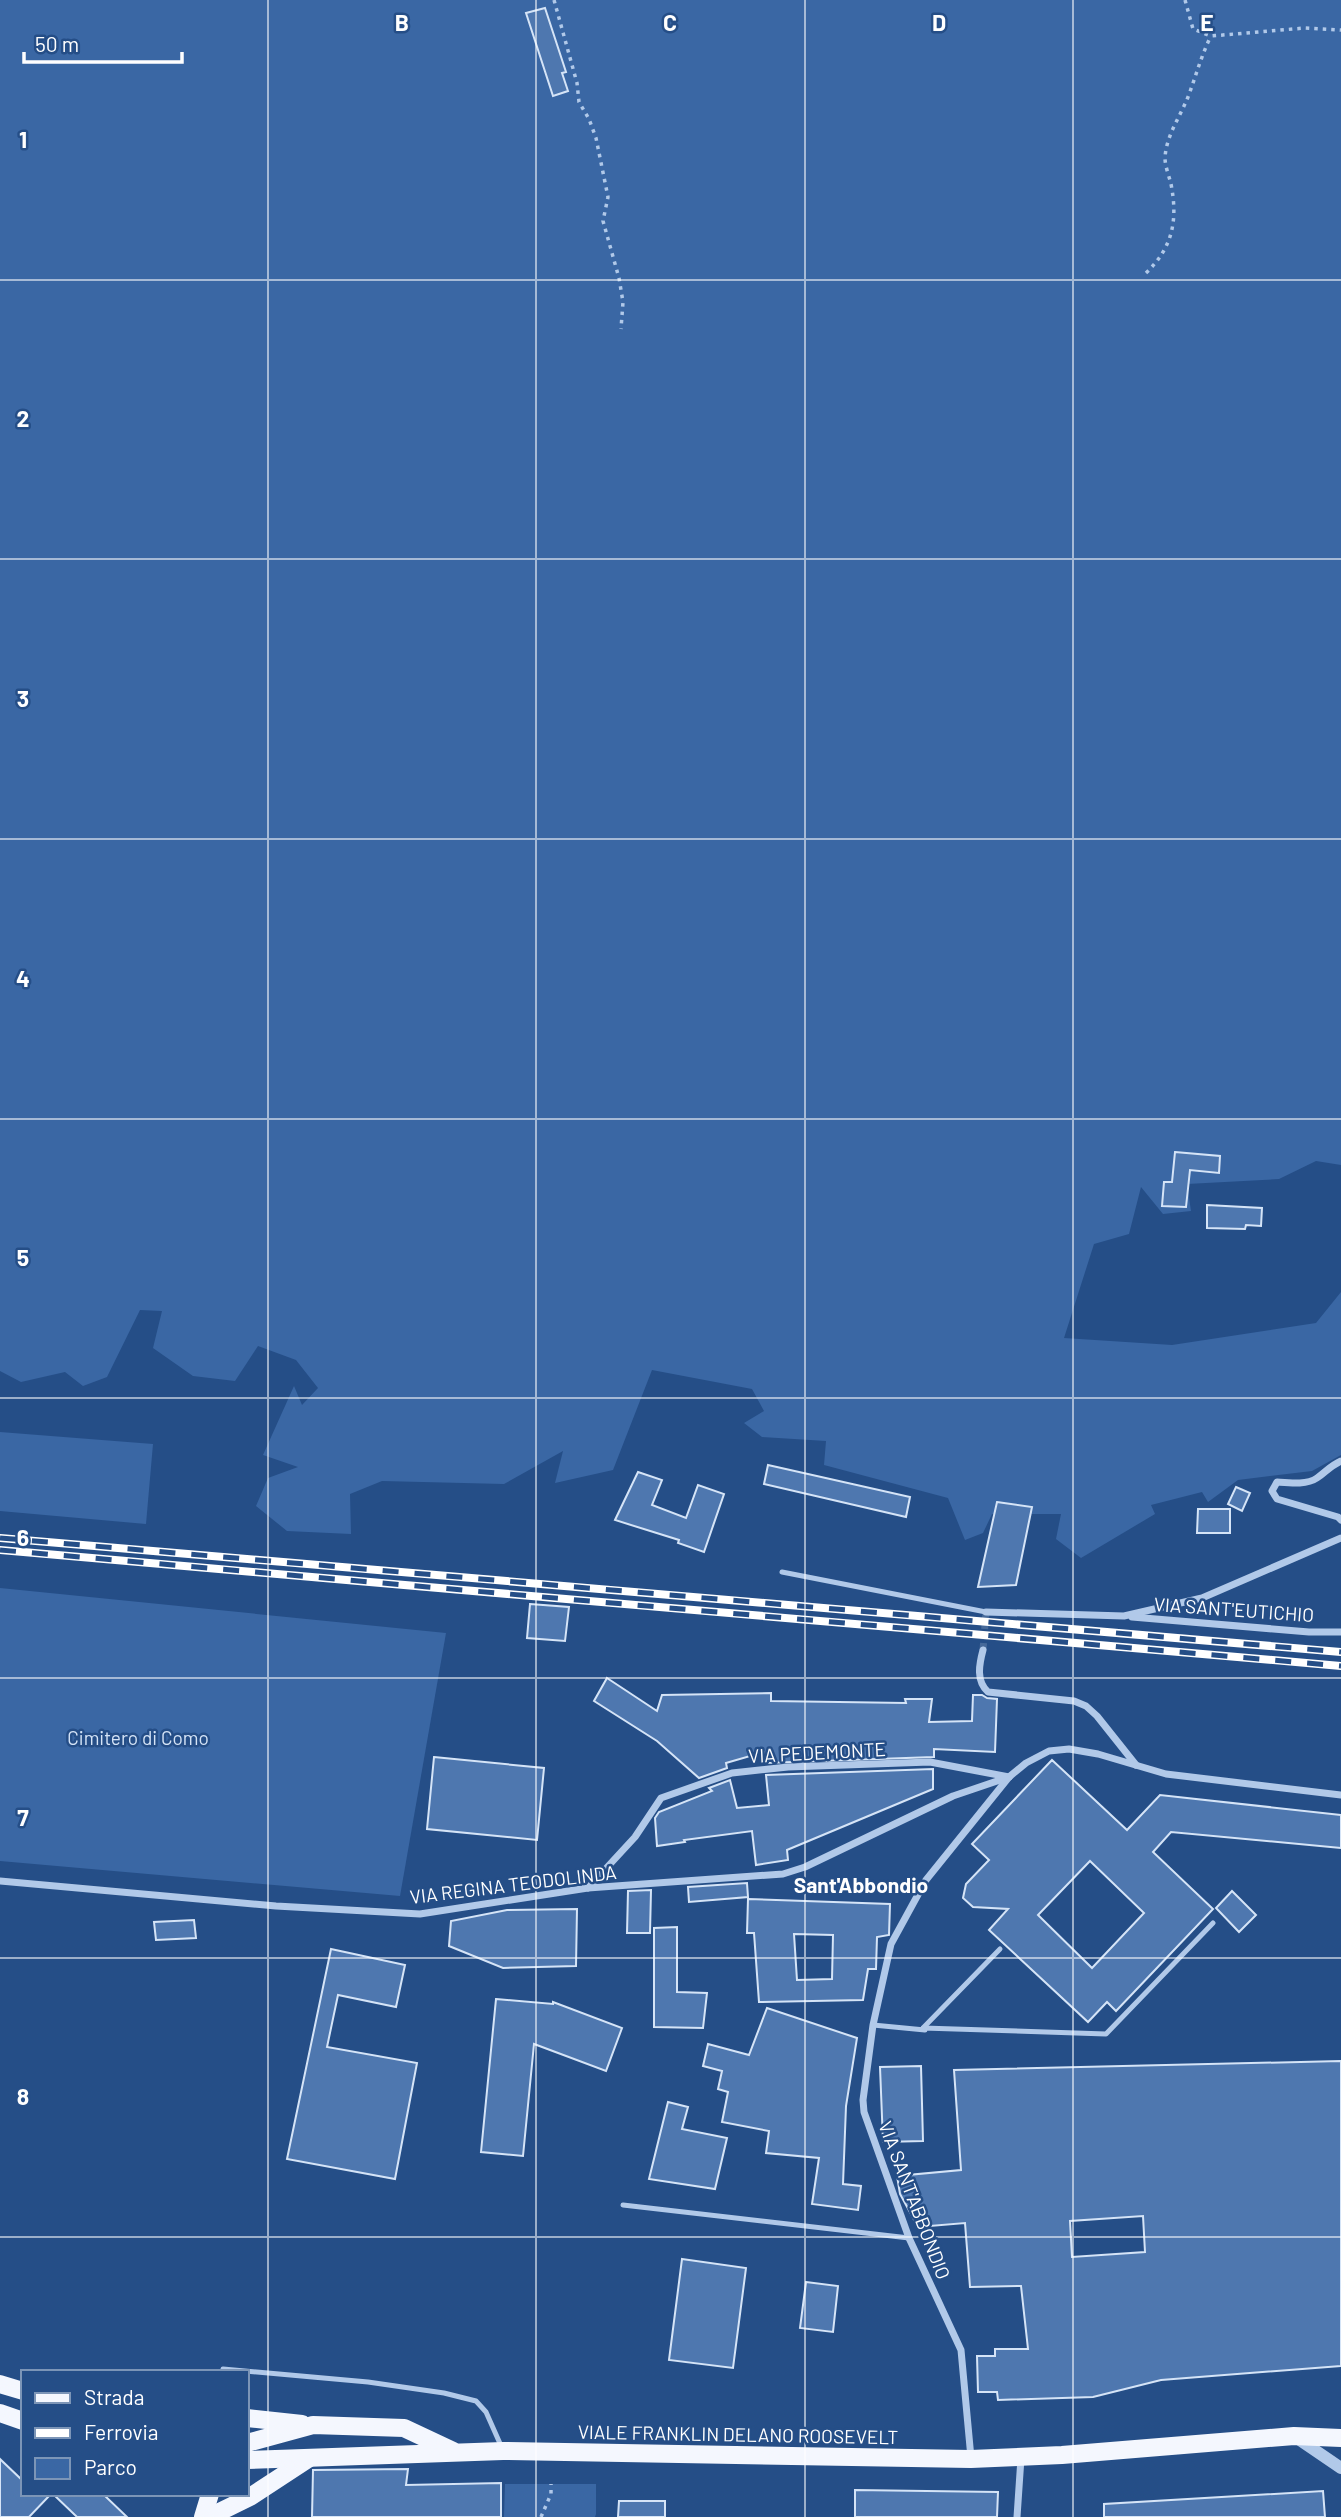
<svg xmlns="http://www.w3.org/2000/svg" width="1341" height="2517" font-family="Barlow,sans-serif">
<style>
.green{fill:#3a67a4}
.building{fill:#4e77af;stroke:#d5e4f7;stroke-width:2;fill-rule:evenodd}
.lines{fill:none;stroke-linecap:round;stroke-linejoin:round}
.minor-tunnel{stroke:#466999;stroke-width:7;stroke-dasharray:7 3.5;stroke-linecap:butt}
.path{stroke:#b1c9e9;stroke-width:3.5;stroke-dasharray:3.5 5;stroke-linecap:butt}
.service{stroke:#b1c9e9;stroke-width:5}
.minor{stroke:#b1c9e9;stroke-width:7}
.tertiary{stroke:#b1c9e9;stroke-width:12}
.primary{stroke:#f4f7fe;stroke-width:18}
.rail-casing{stroke:#fff;stroke-width:8}
.rail{stroke:#254e87;stroke-width:5;stroke-dasharray:16;stroke-linecap:butt}
.grid{fill:none;stroke:#fff;stroke-width:2;stroke-opacity:0.55}
.labels{text-anchor:middle;dominant-baseline:central;stroke-width:5;stroke-linejoin:round;paint-order:stroke}
.street-label{font-size:19px;fill:#fff;stroke:#254e87}
.park-label{font-size:19px;fill:#d5e4f7;stroke:#254e87}
.neighbourhood-label{font-size:21px;font-weight:bold;fill:#fff;stroke:#254e87}
.grid-label{font-size:23px;text-anchor:middle;font-weight:bold;fill:#fff;stroke:#254e87;stroke-width:5;stroke-linejoin:round;paint-order:stroke}
</style>
<rect width="100%" height="100%" fill="#254e87"/>
<g class="green">
<path d="M0,0H1341V1165L1316,1161L1279,1179L1187,1184L1191,1211L1163,1214L1141,1187L1129,1234L1094,1244L1064,1338L1172,1345L1316,1323L1341,1292V1455L1312,1471L1238,1480L1208,1502L1202,1492L1151,1505L1155,1514L1081,1558L1056,1539L1061,1514H992L983,1533L965,1540L948,1498L824,1465L826,1441L762,1437L744,1423L764,1411L752,1389L652,1370L613,1470L555,1483L563,1451L504,1484L382,1481L350,1494L351,1534L287,1531L256,1506L268,1478L298,1467L263,1455L294,1386L302,1405L318,1388L296,1360L258,1346L235,1381L193,1376L153,1348L162,1311L140,1310L107,1377L83,1386L65,1372L21,1382L0,1371Z"/>
<path d="M0,1432L153,1444L146,1524L0,1511Z"/>
<path d="M0,1588L446,1633L400,1896L0,1861Z"/>
<path d="M505,2484H596V2514L595,2517H504Z"/>
</g>
<g class="building">
<path d="M545,8L566,72L562,73L568,91L553,96L526,13Z"/>
<path d="M1175,1152L1220,1156L1219,1173L1190,1170L1186,1207L1162,1206L1164,1182H1172Z"/>
<path d="M1207,1205L1262,1208L1261,1226L1246,1225L1245,1229L1207,1228Z"/>
<path d="M768,1465L910,1497L906,1517L764,1484Z"/>
<path d="M638,1472L662,1480L652,1505L686,1518L698,1485L724,1494L704,1552L678,1543L679,1540L615,1520Z"/>
<path d="M1236,1487L1250,1493L1242,1511L1228,1504Z"/>
<path d="M997,1502L1032,1507L1016,1585L978,1587Z"/>
<path d="M1198,1509H1230V1533H1197Z"/>
<path d="M530,1604L569,1607L565,1641L527,1638Z"/>
<path d="M607,1678L657,1711L662,1695L771,1693V1701L906,1703L905,1699H932L929,1722L972,1721L973,1695H982L987,1698L997,1699L995,1752L934,1749V1757L765,1763L764,1752L726,1763L727,1768L699,1778L657,1741L594,1701Z"/>
<path d="M434,1757L544,1768L537,1840L427,1829Z"/>
<path d="M1052,1760L1127,1830L1160,1795L1341,1815V1848L1171,1832L1153,1852L1213,1909L1116,2011L1107,2002L1088,2022L989,1930L1008,1909L973,1907L963,1898L966,1884L989,1860L972,1844ZM1090,1861L1144,1913L1092,1968L1038,1915Z"/>
<path d="M933,1769V1789L787,1850L788,1860L756,1865L752,1831L684,1840L685,1842L657,1846L655,1818L659,1812L712,1791L709,1788L730,1780L737,1808L769,1805L766,1775Z"/>
<path d="M747,1883L748,1897L689,1902L688,1887Z"/>
<path d="M651,1890L650,1933H627L628,1891Z"/>
<path d="M1232,1891L1256,1915L1239,1932L1216,1908Z"/>
<path d="M748,1899L890,1904L889,1935L877,1937L876,1969H868L863,2000L759,2002L754,1933H747ZM794,1934L833,1935L832,1979L797,1980Z"/>
<path d="M577,1909L576,1966L503,1968L449,1946L451,1921L507,1910Z"/>
<path d="M194,1920L196,1938L156,1940L154,1922Z"/>
<path d="M677,1927V1992L707,1993L703,2028L654,2027V1928Z"/>
<path d="M331,1949L405,1965L396,2007L338,1995L327,2047L417,2063L395,2179L287,2159Z"/>
<path d="M496,1999L553,2004V2002L622,2028L606,2071L534,2044L523,2156L481,2152Z"/>
<path d="M767,2008L857,2038L846,2106L843,2184L861,2186L858,2210L812,2204L819,2158L766,2153L769,2131L722,2122L728,2092L718,2089L722,2071L703,2066L708,2044L749,2055Z"/>
<path d="M1341,2061V2366L1161,2380L1093,2397L998,2400L997,2392H978L977,2356H995V2349H1028L1021,2286L970,2287L965,2223L918,2227L900,2194L897,2176L961,2170L954,2070ZM1143,2216L1145,2252L1072,2257L1070,2221Z"/>
<path d="M921,2066L923,2141L883,2142L880,2067Z"/>
<path d="M668,2102L688,2107L682,2129L727,2138L715,2189L649,2179Z"/>
<path d="M682,2259L746,2268L733,2368L669,2360Z"/>
<path d="M806,2282L838,2286L833,2332L800,2328Z"/>
<path d="M0,2459L23,2481V2494H51L29,2517H0Z"/>
<path d="M408,2469L406,2485L501,2483V2517H312L313,2470Z"/>
<path d="M855,2490L998,2492L997,2517H855Z"/>
<path d="M1323,2491L1325,2517H1104V2504Z"/>
<path d="M53,2494H103L127,2517H77Z"/>
<path d="M619,2501H665V2517H618Z"/>
</g>
<g class="lines">
<path class="minor-tunnel" d="M983,1650L986,1612"/>
<g class="path">
<path d="M554,0L577,83L579,102L589,119L596,138L608,197L603,221L619,278L623,302L621,329"/>
<path d="M1185,0L1193,29L1211,36L1305,28L1341,30"/>
<path d="M1146,273C1173,247 1178,220 1171,184C1169,176 1165,166 1165,158C1166,136 1180,117 1188,97C1196,76 1201,56 1211,36"/>
<path d="M541,2517L551,2494V2484"/>
</g>
<g class="service">
<path d="M782,1572L986,1612"/>
<path d="M873,2025L925,2030L923,2028L1106,2034L1213,1923"/>
<path d="M923,2028L1000,1949"/>
<path d="M623,2205L909,2238"/>
<path d="M223,2369L368,2382L444,2393L476,2401L486,2412L502,2448"/>
</g>
<g class="minor">
<path d="M1341,1461C1330,1466 1327,1471 1317,1478C1307,1485 1290,1483 1277,1482L1272,1491L1277,1499L1338,1517L1341,1520"/>
<path d="M986,1612L1124,1616L1202,1598L1341,1538"/>
<path d="M1132,1617L1309,1632H1341"/>
<path d="M983,1650C979,1665 976,1681 988,1692L1074,1701L1086,1706L1097,1716L1136,1765"/>
<path d="M0,1881L276,1906L420,1914L588,1888L783,1874L805,1867L953,1796L1009,1777"/>
<path d="M588,1888L635,1837L661,1798L732,1773L788,1767L930,1762L1009,1777"/>
<path d="M971,2458L961,2350L909,2238L864,2112L863,2100L873,2025L891,1944L926,1880L1009,1777L1026,1763L1049,1751L1069,1749L1098,1754L1166,1774L1341,1795"/>
<path d="M1017,2517L1021,2458"/>
</g>
<path class="tertiary" d="M1297,2438L1341,2468"/>
<g class="primary">
<path d="M0,2384L23,2391"/>
<path d="M0,2413L23,2421"/>
<path d="M247,2418L302,2424"/>
<path d="M247,2443L313,2425L404,2428L453,2451"/>
<path d="M247,2460L503,2451L971,2459L1062,2455L1294,2436L1341,2438"/>
<path d="M203,2517L210,2494"/>
<path d="M209,2517L250,2497L308,2459"/>
</g>
<defs>
<g id="rail">
<path d="M0,1538L1341,1652"/>
<path d="M0,1550L1341,1666"/>
</g>
</defs>
<use href="#rail" class="rail-casing"/>
<use href="#rail" class="rail"/>
</g>
<path class="grid" d="M268,0V2517M536,0V2517M805,0V2517M1073,0V2517M0,280H1341M0,559H1341M0,839H1341M0,1119H1341M0,1398H1341M0,1678H1341M0,1958H1341M0,2237H1341"/>
<g class="labels">
<g class="street-label">
<text transform="translate(1234 1609) rotate(4)">VIA SANT'EUTICHIO</text>
<text transform="translate(817 1752) rotate(-3)">VIA PEDEMONTE</text>
<text transform="translate(513 1884) rotate(-7)">VIA REGINA TEODOLINDA</text>
<text transform="translate(915 2200) rotate(69)">VIA SANT'ABBONDIO</text>
<text transform="translate(738 2434) rotate(1)">VIALE FRANKLIN DELANO ROOSEVELT</text>
</g>
<g class="park-label">
<text x="138" y="1737">Cimitero di Como</text>
</g>
<g class="neighbourhood-label">
<text x="861" y="1884">Sant'Abbondio</text>
</g>
</g>
<g class="grid-label">
<text x="402" y="31">B</text>
<text x="670" y="31">C</text>
<text x="939" y="31">D</text>
<text x="1207" y="31">E</text>
<text x="23" y="148">1</text>
<text x="23" y="427">2</text>
<text x="23" y="707">3</text>
<text x="23" y="987">4</text>
<text x="23" y="1266">5</text>
<text x="23" y="1546">6</text>
<text x="23" y="1826">7</text>
<text x="23" y="2105">8</text>
</g>
<rect x="21" y="2370" width="228" height="126" fill="#254e87" stroke="#7c95b7" stroke-width="2"/>
<rect x="35" y="2393" width="35" height="10" fill="#f4f7fe" stroke="#7c95b7" stroke-width="2"/>
<text x="84" y="2405" font-size="21" fill="#ffffff">Strada</text>
<rect x="35" y="2428" width="35" height="10" fill="#ffffff" stroke="#7c95b7" stroke-width="2"/>
<text x="84" y="2440" font-size="21" fill="#ffffff">Ferrovia</text>
<rect x="35" y="2458" width="35" height="21" fill="#3a67a4" stroke="#7c95b7" stroke-width="2"/>
<text x="84" y="2475" font-size="21" fill="#ffffff">Parco</text>
<path d="M24 52v10h158v-10" fill="none" stroke="#ffffff" stroke-width="3.5"/>
<text x="35" y="52" font-size="21" fill="#ffffff" stroke="#254e87" stroke-width="5" paint-order="stroke">50 m</text>
</svg>
